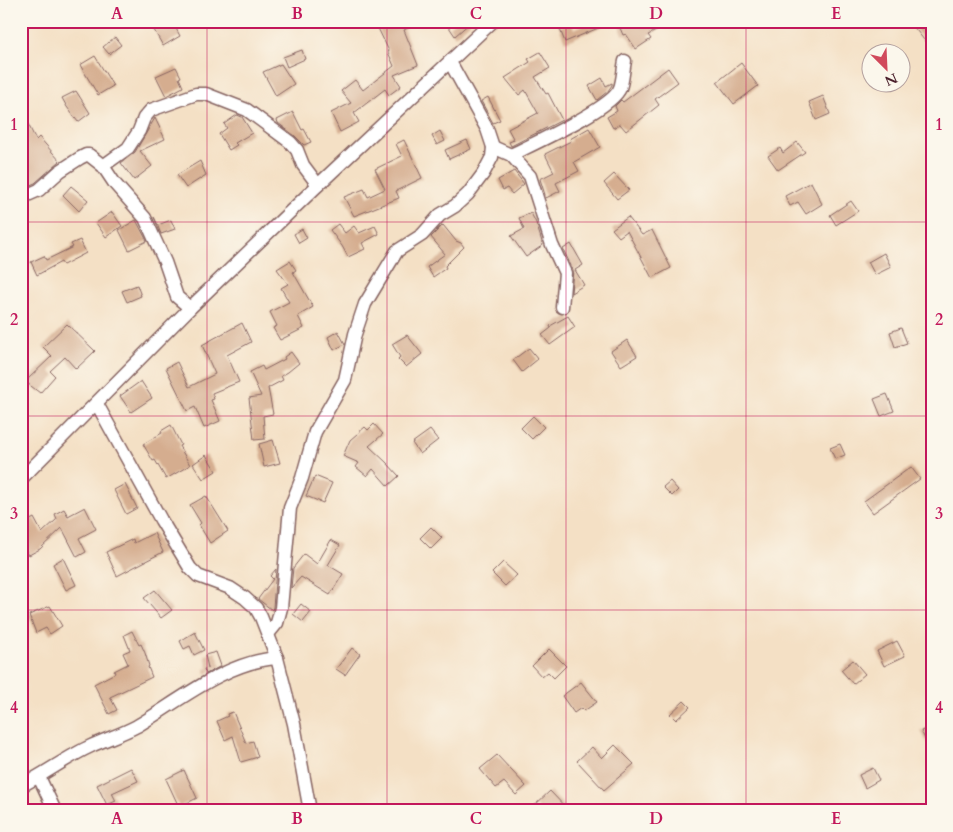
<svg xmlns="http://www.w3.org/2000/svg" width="953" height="832" font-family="Cardo,serif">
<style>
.building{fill:#d5ad8f}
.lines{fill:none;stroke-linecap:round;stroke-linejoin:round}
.minor-casing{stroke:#866361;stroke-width:15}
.minor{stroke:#fff;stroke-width:12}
.grid{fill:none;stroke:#c2185b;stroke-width:1;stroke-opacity:0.55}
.neatline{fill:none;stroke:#c2185b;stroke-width:2}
.grid-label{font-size:16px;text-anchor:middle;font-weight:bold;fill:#c2185b}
</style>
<rect width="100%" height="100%" fill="#fbf7ec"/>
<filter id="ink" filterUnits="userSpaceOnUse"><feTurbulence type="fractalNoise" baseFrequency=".02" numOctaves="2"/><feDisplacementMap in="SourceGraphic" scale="10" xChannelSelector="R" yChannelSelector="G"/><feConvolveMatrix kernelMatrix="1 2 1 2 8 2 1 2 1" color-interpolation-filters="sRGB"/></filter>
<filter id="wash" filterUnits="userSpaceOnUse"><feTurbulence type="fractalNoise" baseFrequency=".0096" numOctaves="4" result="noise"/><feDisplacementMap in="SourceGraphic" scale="20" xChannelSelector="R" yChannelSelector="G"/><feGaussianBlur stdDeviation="1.12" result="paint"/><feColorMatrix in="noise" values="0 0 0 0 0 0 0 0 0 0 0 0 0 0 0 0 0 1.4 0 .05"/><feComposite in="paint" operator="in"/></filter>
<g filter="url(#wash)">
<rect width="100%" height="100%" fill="#f4e0c5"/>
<g id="blocks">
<g class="building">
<path d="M170,21H172L180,36L163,46L154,30Z"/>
<path d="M381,21H421L404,30L418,65L394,75L401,86L389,95L385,89L354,113L359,122L340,132L331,113L351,103L341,91L355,80L363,90L394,66L388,52L389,51L376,24Z"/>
<path d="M457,21H472L455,36L449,27Z"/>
<path d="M592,21H615L565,42L559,27L571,22L574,29Z"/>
<path d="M617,21H676L648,35L651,39L636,49L626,34L623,35Z"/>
<path d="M909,21H932V50Z"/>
<path d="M115,37L121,45L109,54L103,47Z"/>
<path d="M302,50L305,59L287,67L283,57Z"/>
<path d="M540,52L550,68L535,77L546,94L548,93L562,120L511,146L509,142L514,140L508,129L538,113L525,90L519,95L505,78L530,62L528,59Z"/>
<path d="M95,56L113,86L98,95L80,65Z"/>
<path d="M741,63L758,86L734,104L717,82Z"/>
<path d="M281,64L294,84L276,96L263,72Z"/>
<path d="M176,67L181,77L179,78L183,87L166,96L156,76Z"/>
<path d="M668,68L678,82L655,99L659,105L626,131L620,124L613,128L607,117L617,111L615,106L621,100L623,102Z"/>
<path d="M602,78L606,86L612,83V85L608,91L597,100L589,86Z"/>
<path d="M76,91L90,113L78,122L67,107L62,98Z"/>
<path d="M823,96L830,114L816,120L809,102Z"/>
<path d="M488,97L500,120L493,123L481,101Z"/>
<path d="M293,112L302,130L304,129L311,142L304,145L295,136L278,123L277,120Z"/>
<path d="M237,115L242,117L252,133L235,143L237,145L229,150L219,134L227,128L224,124Z"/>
<path d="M155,118L165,139L140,151L152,166L134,180L121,163L135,152Z"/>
<path d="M28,124L36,140L39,137L60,161L35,183L21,189V128Z"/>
<path d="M589,128L600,147L574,162L579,171L556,183L560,191L546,198L540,179L554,172L545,154L571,141L570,139Z"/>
<path d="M440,131L445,141L437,145L432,136Z"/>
<path d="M404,140L422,178L396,191L399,198L354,216L344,197L364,189L368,197L385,189L375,169L402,156L396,144Z"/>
<path d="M467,140L471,149L449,159L445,150Z"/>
<path d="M797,142L805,152L778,170L768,156L780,148L783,153Z"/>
<path d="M200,161L206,175L186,188L177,175Z"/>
<path d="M514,171L524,184L512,194L507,188L503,190L498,180Z"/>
<path d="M614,174L629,190L617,199L604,183Z"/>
<path d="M811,182L822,204L806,214L798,202L790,206L785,196Z"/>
<path d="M71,186L88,200L79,211L63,195Z"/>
<path d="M851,201L858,211L836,225L830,215Z"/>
<path d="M112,212L122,226L106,237L96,223Z"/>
<path d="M531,213L536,223L543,245L526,257L511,236L524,229L519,218Z"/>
<path d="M154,217L158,225L171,220L175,229L161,234Z"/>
<path d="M628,217L642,235L652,230L671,268L652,278L627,231L619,237L612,229Z"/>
<path d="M136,220L147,241L129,250L119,230Z"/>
<path d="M338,224L345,233L354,226L359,233L375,226L379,234L362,243L365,249L348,257L342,246L330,230Z"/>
<path d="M443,225L456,241L461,243L464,247L445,266L446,268L433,277L427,267L445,254L431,237Z"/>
<path d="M302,229L307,238L299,243L294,234Z"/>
<path d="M80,240L86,253L63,265L61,262L37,275L31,262L44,256L46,260L73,247L71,244Z"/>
<path d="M571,244L583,265L575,270L584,285L571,293L573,270L563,249Z"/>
<path d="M884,253L891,267L875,275L868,262Z"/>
<path d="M290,261L296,270L293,272L313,307L298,316L304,328L280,340L273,328L277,326L270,312L289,302L281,288L288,284L277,269Z"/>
<path d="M137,285L141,296L127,302L122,291Z"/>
<path d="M568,316L575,327L550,345L542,335L551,328L550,326Z"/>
<path d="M242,323L251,342L227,355L239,382L212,393L214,399L211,400L220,421L204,428L195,407L187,411L166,368L177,362L189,387L215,374L202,345Z"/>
<path d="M67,324L95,351L76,369L65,357L50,371L55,376L40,393L27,383L28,379L52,356L43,347Z"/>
<path d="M901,328L907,343L895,347L890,332Z"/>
<path d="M338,331L345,344L334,350L328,337Z"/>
<path d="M407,335L422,354L406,367L398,359L400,357L392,344Z"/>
<path d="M627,340L637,356L621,366L611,351Z"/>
<path d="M529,348L538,359L522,372L513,360Z"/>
<path d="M291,352L299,363L288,372L281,376L283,380L268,388L273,414L263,416L265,439L254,440L249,398L261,396L250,372L262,366L264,370L285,359L284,357Z"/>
<path d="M141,381L152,398L131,412L120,396Z"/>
<path d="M887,394L894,411L881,416L874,399Z"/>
<path d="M533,416L544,427L532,439L521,428Z"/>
<path d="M374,424L383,434L369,446L387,463L399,476L388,486L373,469L367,476L356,467L359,463L343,456L350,440L365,427L368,430Z"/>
<path d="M171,425L181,445L179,446L190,465L166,479L155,460L153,461L143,444L162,433L161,431Z"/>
<path d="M430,430L438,440L420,454L412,443Z"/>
<path d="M273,440L280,463L264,467L259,444Z"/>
<path d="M840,444L845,455L835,459L830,448Z"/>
<path d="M206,455L216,471L203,479L193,464Z"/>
<path d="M911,467L920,479L873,513L864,501Z"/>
<path d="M315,476L332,483L323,503L306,496Z"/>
<path d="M670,481L678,490L672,496L663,487Z"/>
<path d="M125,484L137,508L126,514L114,490Z"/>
<path d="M206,496L228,531L210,543L199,525L201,523L190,505Z"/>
<path d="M85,507L96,529L79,538L86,552L77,557L62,528L40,549L29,555L26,551L21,553V525L34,518L42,533L57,519L55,514L64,509L68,516Z"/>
<path d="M431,527L442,538L431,549L420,538Z"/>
<path d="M154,533L163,552L117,576L106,552L133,539L134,543Z"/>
<path d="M331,540L340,545L328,565L343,574L330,595L301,577L291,588L293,568L304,554L317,564Z"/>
<path d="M63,558L76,585L66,590L53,564Z"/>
<path d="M503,562L517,575L505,586L492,573Z"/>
<path d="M276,569L273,607L272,610L258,599L273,579L270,576Z"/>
<path d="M155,590L172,610L161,618L144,598Z"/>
<path d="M301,604L311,612L303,622L293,614Z"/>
<path d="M50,606L62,626L50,634L46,628L36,633L29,615Z"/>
<path d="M132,631L139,645L141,644L145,653L149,666L148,667L152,677L110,697L117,710L109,714L94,684L115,673L114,671L128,664L123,653L130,650L124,635Z"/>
<path d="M195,632L204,650L194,655L190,646L184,649L180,641Z"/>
<path d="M897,641L905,656L884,666L877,651Z"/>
<path d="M352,648L360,654L345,675L336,669Z"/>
<path d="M549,649L566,666L554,678L548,672L542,677L532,666Z"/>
<path d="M216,652L221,666L206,674L204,669L208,668L205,655Z"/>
<path d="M853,660L865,674L853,684L841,670Z"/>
<path d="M581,682L597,702L584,711L581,708L574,713L562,696Z"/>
<path d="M684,701L690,707L676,720L670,714Z"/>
<path d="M233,712L246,743L253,741L258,757L241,762L233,736L225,740L217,721L228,716L227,714Z"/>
<path d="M932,726V753L921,731Z"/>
<path d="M615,745L634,764L604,790L577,761L592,747L602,758Z"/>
<path d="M497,755L526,786L516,795L504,782L496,788L480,769Z"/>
<path d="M131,768L138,781L112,793L116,801L107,805L97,785Z"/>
<path d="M873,768L879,780L865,788L859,775Z"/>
<path d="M184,770L197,798L179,807L166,779Z"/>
<path d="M550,791L569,811H541L535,805Z"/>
</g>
</g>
</g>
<g filter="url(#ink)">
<use href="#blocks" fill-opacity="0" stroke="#866361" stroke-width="1"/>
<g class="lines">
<defs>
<g id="minor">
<path d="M493,147L511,155L530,176L552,245L565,273L562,307"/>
<path d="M511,155C533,144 613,108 620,88C623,80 623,70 625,61"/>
<path d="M103,166L128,148L139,131L144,118L151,110L196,94H206L247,110L290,142L297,150L303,165L318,185"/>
<path d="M21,198L39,190L60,171L80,158L86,155H89L103,166L115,184L145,218L165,262L177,297L190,308"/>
<path d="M97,404L161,520L190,568L198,576L230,588L245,598L256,608L261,617L277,658L294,724L310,811"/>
<path d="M21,479L190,308L318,185L493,21"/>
<path d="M268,634L277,623L281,608L290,508L302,478L315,432L345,380L355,334L365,304L397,251L422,235L440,215L455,206L468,194L483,174L492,157L493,147L487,129L450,62"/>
<path d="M39,777L55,811"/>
<path d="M21,786C45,774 67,757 91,746C106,739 122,734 137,726C179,701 225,662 277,658"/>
</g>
</defs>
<use href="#minor" class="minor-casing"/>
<use href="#minor" class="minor"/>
</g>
</g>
<path class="grid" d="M207,21V811M387,21V811M566,21V811M746,21V811M21,222H932M21,416H932M21,610H932"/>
<rect width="953" height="832" fill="none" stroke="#fbf7ec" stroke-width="55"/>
<g transform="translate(886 68) rotate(156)"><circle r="24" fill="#fbf7ec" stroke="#b4a19f"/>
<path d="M0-4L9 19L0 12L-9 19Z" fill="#d1495b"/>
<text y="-8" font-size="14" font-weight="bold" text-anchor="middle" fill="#4a1f2b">N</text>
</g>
<rect x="28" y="28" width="898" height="776" class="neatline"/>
<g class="grid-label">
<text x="117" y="19">A</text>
<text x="297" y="19">B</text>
<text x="476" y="19">C</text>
<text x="656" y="19">D</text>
<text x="836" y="19">E</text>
<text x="14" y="130">1</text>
<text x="939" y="130">1</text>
<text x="14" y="325">2</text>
<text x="939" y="325">2</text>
<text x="14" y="519">3</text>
<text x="939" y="519">3</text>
<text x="14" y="713">4</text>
<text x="939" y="713">4</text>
<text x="117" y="824">A</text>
<text x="297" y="824">B</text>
<text x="476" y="824">C</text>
<text x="656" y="824">D</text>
<text x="836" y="824">E</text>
</g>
</svg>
